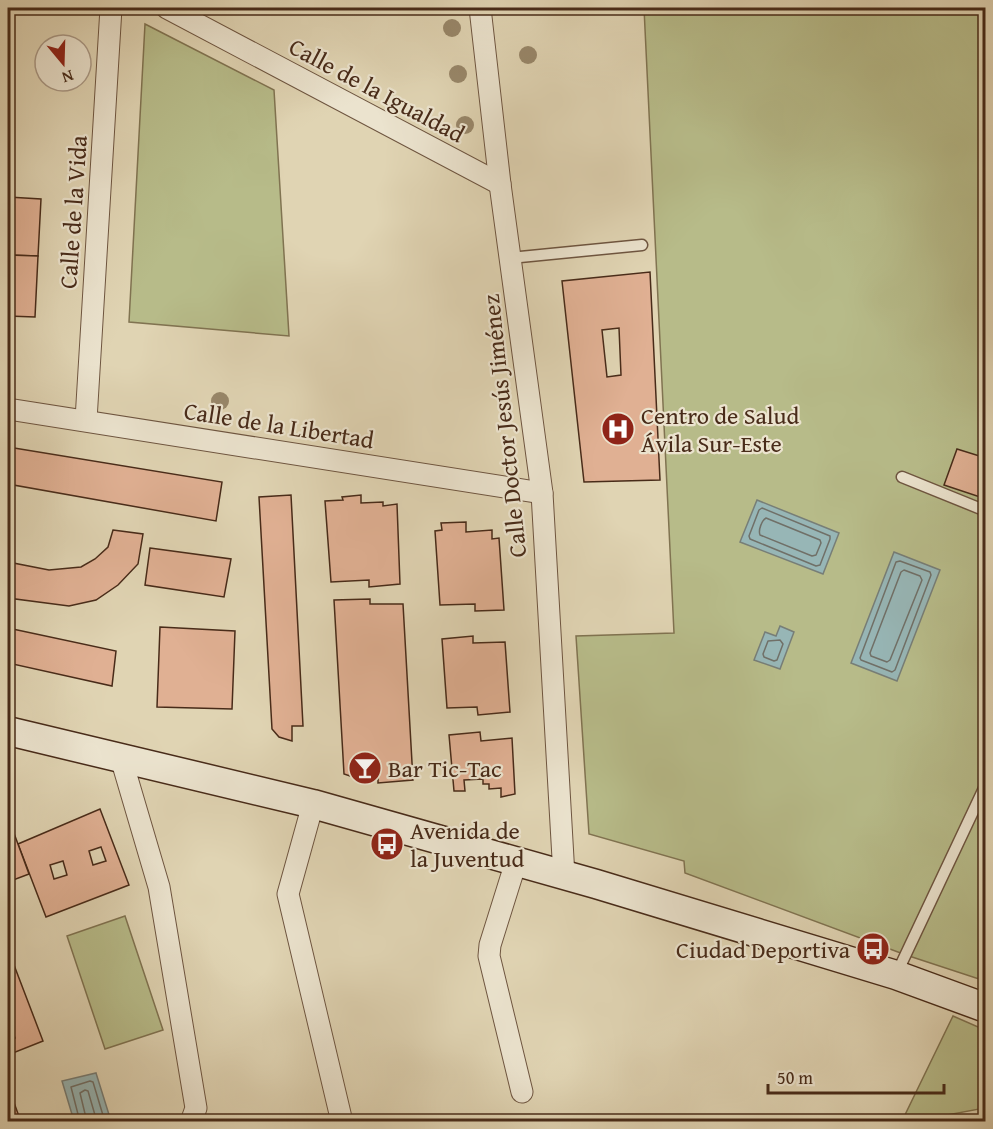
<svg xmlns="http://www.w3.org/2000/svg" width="993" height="1129" font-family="'Gentium Book Plus',serif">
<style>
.green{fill:#b7bb89;stroke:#807351;stroke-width:1.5}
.water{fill:#97b6b6;stroke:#777e77;stroke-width:1.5}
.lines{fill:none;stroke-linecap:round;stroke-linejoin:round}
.shore{stroke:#707068;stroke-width:1.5}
.building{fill:#e0b093;stroke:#482b19;stroke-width:1.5;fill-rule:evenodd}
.lane-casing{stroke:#6e5540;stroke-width:13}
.street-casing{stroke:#6e5540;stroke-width:23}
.secondary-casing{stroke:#482b19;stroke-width:31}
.lane{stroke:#ebe3ce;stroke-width:10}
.street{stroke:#ebe3ce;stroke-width:21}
.secondary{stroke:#ebe3ce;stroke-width:28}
.tree{fill:#98876a}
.labels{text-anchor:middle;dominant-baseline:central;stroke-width:4.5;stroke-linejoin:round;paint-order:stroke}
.street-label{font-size:24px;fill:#482b19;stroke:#ebe3ce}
.poi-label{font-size:24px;fill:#482b19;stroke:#ebe3ce;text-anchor:start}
</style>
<rect width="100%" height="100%" fill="#e0d4b3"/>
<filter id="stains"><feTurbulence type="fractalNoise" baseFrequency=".00333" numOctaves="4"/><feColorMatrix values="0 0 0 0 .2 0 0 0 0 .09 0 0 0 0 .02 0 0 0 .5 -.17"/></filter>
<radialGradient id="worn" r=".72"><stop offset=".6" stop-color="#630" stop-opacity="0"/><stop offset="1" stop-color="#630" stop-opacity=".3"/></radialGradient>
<g class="green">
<path d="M644,8H985V981L906,955L685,873L684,861L589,834L576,636L674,633Z"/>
<path d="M145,24L274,90L289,336L129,322Z"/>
<path d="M125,916L163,1030L105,1049L67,936Z"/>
<path d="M953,1016L985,1030V1108L915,1121H902Z"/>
</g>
<g class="water">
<path d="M757,500L839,533L823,574L740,542Z"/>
<path d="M894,552L940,570L897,681L851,663Z"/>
<path d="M780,626L794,632L780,669L754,660L765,632L776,636Z"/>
<path d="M96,1073L111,1121H74L62,1081Z"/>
</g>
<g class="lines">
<g class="shore">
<path d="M762,508L830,536V539L820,565L816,566L750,539L749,536L759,510Z"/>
<path d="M766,518L820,540L821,543L816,555L812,556L760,535C758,530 762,520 766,518Z"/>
<path d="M900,561L930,572L931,575L895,670L892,672L861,660L860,658L896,562Z"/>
<path d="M904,570L920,576L922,580L890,660L887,662L871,656L870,653L901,572Z"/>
<path d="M780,640L783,644L777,660L774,661L764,657L763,654L768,641Z"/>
<path d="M80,1122L71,1087L90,1081L93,1082L105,1122"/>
<path d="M87,1122L80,1093L85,1090L88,1091L97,1122"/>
</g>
</g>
<g class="building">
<path d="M8,197L41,199L38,256L8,255Z"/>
<path d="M8,255L38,256L35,317L8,316Z"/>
<path d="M650,272L660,480L584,482L562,281ZM619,328L621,375L607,377L602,330Z"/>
<path d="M8,447L222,482L216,521L8,484Z"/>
<path d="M957,449L986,458V499L944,485Z"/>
<path d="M291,495L303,726H292V741L279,737L272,729L259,497Z"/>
<path d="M361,495V503L383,502V506L397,504L400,584L369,587V580L331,582L325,501L343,500L342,497Z"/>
<path d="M466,522V532L492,530V539L499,538L504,610L475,611V604L440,605L435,531L442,530L441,523Z"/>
<path d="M113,530L143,534L138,564L118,585L96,600L69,606L8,598V562L49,570L81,567L95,559L108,547Z"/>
<path d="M150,548L231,559L224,597L145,585Z"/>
<path d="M370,599V604H403L413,780L378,783V777L356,778L344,774L334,600Z"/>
<path d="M160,627L235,631L232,709L157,707Z"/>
<path d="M8,628L116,651L112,686L8,663Z"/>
<path d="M473,636V643L505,642L510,712L478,715L477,707L447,708L442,639Z"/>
<path d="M480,732L481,741L512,738L515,794L501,797V788L489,789V784H483V779L464,780L465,791H454L449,735Z"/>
<path d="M100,809L129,885L46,917L18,844ZM101,847L106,861L93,865L89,851ZM63,861L67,875L54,879L50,865Z"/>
<path d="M8,817L29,874L8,882Z"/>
<path d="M14,965L43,1041L8,1055V1040L15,1038L10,1024H8V968Z"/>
<path d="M8,1086L21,1122H8Z"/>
</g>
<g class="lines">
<defs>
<g id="lane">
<path d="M510,258L642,245"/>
<path d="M902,477L986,511"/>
<path d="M896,975L986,784"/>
</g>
<g id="street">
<path d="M167,8L500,184"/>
<path d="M480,8L500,184L542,493L564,876"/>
<path d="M8,409L542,493"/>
<path d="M86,420L111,8"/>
<path d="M121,758L159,887L196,1108L191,1122"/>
<path d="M313,804L288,894L342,1122"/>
<path d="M516,862L490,945L489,956L522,1092"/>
</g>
<path id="secondary" d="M8,731L313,804L596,884L896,975L986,1008"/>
</defs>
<use href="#lane" class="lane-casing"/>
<use href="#street" class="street-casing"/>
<use href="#secondary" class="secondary-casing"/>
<use href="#lane" class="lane"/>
<use href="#street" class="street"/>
<use href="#secondary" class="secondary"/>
</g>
<g class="tree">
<circle cx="452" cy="28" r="9"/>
<circle cx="528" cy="55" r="9"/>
<circle cx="458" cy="74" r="9"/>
<circle cx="465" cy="125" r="9"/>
<circle cx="220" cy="401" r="9"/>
</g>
<defs>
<symbol id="hospital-disc" viewBox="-11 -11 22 22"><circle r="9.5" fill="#8f2418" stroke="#ebe3ce"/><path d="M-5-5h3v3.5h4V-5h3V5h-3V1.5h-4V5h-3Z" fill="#fff"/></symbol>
<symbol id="bar-disc" viewBox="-11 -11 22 22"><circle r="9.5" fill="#8f2418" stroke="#ebe3ce"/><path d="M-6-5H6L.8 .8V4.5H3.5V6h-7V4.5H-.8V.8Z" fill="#fff"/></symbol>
<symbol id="bus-disc" viewBox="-11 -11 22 22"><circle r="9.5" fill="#8f2418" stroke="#ebe3ce"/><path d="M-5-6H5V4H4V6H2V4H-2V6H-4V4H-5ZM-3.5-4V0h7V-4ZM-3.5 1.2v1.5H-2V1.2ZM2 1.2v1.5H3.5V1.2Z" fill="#fff"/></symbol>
</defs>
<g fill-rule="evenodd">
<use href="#hospital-disc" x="599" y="410" width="38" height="38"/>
<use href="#bar-disc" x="346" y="749" width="38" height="38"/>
<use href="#bus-disc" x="368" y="825" width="38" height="38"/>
<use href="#bus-disc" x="854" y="930" width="38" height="38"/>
</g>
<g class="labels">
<g class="street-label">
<text transform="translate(377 90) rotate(28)">Calle de la Igualdad</text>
<text transform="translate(73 212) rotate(-86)">Calle de la Vida</text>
<text transform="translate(279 425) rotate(9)">Calle de la Libertad</text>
<text transform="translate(504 426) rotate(-96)">Calle Doctor Jesús Jiménez</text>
</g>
<g class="poi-label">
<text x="641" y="415">Centro de Salud<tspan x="641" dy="28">Ávila Sur-Este</tspan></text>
<text x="388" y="768">Bar Tic-Tac</text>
<text x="410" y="830">Avenida de<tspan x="410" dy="28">la Juventud</tspan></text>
<text x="850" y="949" text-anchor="end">Ciudad Deportiva</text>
</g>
</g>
<rect width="993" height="1129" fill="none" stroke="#e0d4b3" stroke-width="30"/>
<rect x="9" y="9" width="975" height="1111" fill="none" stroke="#482b19" stroke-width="3"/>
<rect x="15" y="15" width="963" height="1099" fill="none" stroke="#482b19" stroke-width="1.5"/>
<g transform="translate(63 63) rotate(161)"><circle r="28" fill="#ebe3ce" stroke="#aa9986" stroke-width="1.5"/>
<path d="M0-4.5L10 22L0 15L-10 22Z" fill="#8f2418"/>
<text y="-9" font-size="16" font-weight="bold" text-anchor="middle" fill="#482b19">N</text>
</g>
<path d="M768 1084v9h176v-9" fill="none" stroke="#482b19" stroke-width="3"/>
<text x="777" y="1084" font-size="18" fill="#482b19" stroke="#ebe3ce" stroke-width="4.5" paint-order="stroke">50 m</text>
<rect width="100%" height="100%" filter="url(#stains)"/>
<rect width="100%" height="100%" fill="url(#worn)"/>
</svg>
